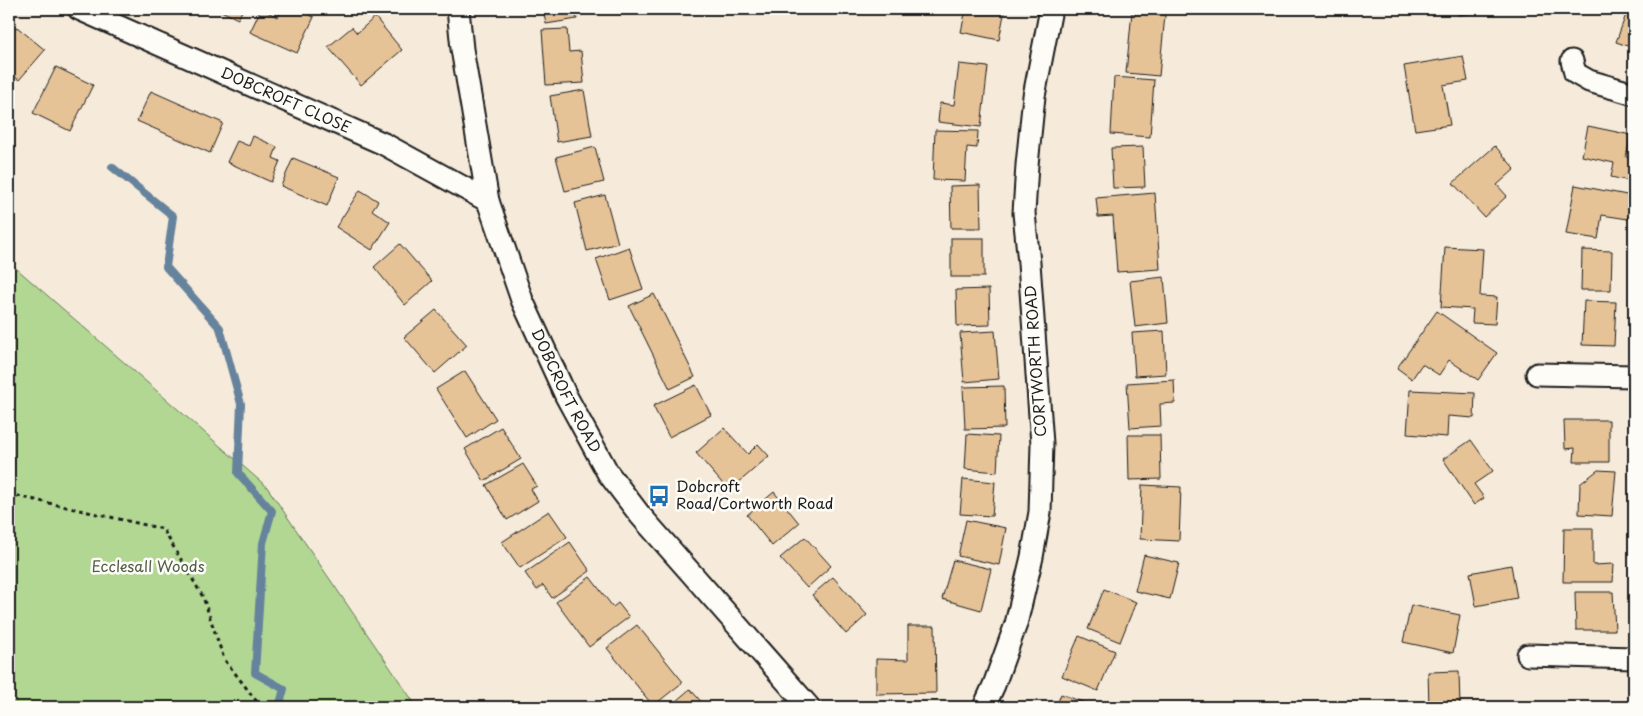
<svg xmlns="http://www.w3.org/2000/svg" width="1643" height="716" font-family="'Playpen Sans',sans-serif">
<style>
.green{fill:#b1d793;stroke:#667a58}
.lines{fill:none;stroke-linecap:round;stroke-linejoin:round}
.stream{stroke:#66839d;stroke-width:8}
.building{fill:#e6c297;stroke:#1c1c1c}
.minor-casing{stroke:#1c1c1c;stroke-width:25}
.path{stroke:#1c1c1c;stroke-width:3;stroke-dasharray:4 4;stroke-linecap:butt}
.minor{stroke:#fdfcf7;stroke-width:21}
.labels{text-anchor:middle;stroke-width:5;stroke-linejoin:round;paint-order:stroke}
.street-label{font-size:15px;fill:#1c1c1c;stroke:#fdfcf7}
.poi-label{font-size:15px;fill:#1c1c1c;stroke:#fdfcf7;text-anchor:start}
.park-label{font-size:15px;fill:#505d46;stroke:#fdfcf7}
</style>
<rect width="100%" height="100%" fill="#f6ebda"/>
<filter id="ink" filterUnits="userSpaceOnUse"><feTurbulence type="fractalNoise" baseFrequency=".02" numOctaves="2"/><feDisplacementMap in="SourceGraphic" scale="10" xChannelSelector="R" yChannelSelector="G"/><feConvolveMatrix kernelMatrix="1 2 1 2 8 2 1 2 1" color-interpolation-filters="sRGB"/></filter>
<g filter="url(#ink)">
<polygon class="green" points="9,262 267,487 417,707 9,707"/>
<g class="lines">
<polyline class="stream" points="112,167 173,216 166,267 220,328 241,404 238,473 272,511 263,543 255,673 284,689 279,707"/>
</g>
<g class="building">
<polygon points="217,9 243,9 238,19"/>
<polygon points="261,9 278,17 282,9 296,9 314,17 297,53 250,32"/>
<polygon points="543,9 575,9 577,19 546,24"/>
<polygon points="966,9 1005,9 999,40 961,32"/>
<polygon points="1457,9 1498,9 1498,11 1458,15"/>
<polygon points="1628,9 1634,9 1634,48 1616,42"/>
<polygon points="1132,12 1165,15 1159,76 1126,73"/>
<polygon points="375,17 402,50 361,85 328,47 352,27 357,33"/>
<polygon points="17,27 45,50 19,80 9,72 9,36"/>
<polygon points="567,29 569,52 581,51 584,83 546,85 542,30"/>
<polygon points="1463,56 1468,81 1443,85 1450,125 1415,130 1404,66"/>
<polygon points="959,64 988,67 981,127 938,122 940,103 954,105"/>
<polygon points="56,67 93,85 70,131 33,113"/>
<polygon points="1114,77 1154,80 1150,137 1111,134"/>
<polygon points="584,90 592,136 557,142 550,96"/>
<polygon points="151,91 223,123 210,153 137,121"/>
<polygon points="1588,126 1631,135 1626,157 1634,159 1634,182 1611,177 1614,163 1582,156"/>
<polygon points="935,130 978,131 977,148 967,147 965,181 933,180"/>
<polygon points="253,136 277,147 273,158 280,161 271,182 227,162 237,141 249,146"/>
<polygon points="1495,146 1515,169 1497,185 1507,196 1484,217 1453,183"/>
<polygon points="595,147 604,182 565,191 556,157"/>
<polygon points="1143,147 1145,187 1113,188 1111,148"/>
<polygon points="293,158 339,177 327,206 281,186"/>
<polygon points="980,185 981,228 951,228 950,186"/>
<polygon points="1575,185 1632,196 1628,219 1602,215 1598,239 1566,234"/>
<polygon points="360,190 378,201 372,210 390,222 372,250 336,227"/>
<polygon points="1155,193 1160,269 1117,272 1113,216 1098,217 1096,198"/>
<polygon points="605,195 618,243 587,251 575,203"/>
<rect x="951" y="238" width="33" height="39"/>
<polygon points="400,244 432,281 405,305 374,267"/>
<polygon points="629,247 643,289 610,300 596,259"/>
<polygon points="1445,247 1483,249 1480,296 1497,297 1495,324 1472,323 1473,309 1441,307"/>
<polygon points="1582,250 1612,251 1611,290 1581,290"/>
<polygon points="1164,277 1168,323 1135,327 1130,281"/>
<polygon points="989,289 990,325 957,326 956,290"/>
<polygon points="654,294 695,377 670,389 629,306"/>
<polygon points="1584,301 1616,302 1614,346 1582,345"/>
<polygon points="436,310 467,345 435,373 404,337"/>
<polygon points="1437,311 1497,353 1478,380 1449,360 1439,375 1422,364 1412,379 1397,368"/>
<polygon points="995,331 999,379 964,382 960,333"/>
<polygon points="1164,331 1166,374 1135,376 1132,333"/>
<polygon points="465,371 496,419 467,438 436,389"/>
<polygon points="1174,380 1175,403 1160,404 1161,426 1130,428 1127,383"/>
<polygon points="696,385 711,415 669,437 653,406"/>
<polygon points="1004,386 1005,428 965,429 963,387"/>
<polygon points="1410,390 1475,393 1474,418 1448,416 1447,437 1407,434"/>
<polygon points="1564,420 1609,420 1609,462 1574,462 1575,448 1565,449"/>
<polygon points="501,427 521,459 484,481 465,449"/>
<polygon points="724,428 748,454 758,444 769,456 729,491 696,453"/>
<polygon points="967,434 999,436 997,472 965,469"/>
<polygon points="1128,435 1160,435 1161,479 1129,480"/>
<polygon points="1471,440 1493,471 1474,484 1484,498 1474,505 1443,459"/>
<polygon points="523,464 537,486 531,489 538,501 507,520 486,485"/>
<polygon points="1598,470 1616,471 1612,516 1579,514 1580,484"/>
<polygon points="963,479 995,482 992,516 960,514"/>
<polygon points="1142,485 1181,487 1179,541 1140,539"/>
<polygon points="774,492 799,523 772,546 747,515"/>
<polygon points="549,511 567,537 520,568 502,542"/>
<polygon points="966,520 1006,528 999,565 958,556"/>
<polygon points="1564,528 1593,528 1593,565 1614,564 1613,582 1563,582"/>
<polygon points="805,537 831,566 807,588 780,558"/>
<polygon points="570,542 590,571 552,598 543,585 537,590 525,573"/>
<polygon points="1144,555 1179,563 1170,599 1135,591"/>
<polygon points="953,560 991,569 981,610 942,599"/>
<polygon points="1511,565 1517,598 1476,606 1470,573"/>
<polygon points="590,577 613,607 618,603 629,617 589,647 556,602"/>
<polygon points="833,577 867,615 846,634 812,595"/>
<polygon points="1104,589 1136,602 1120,642 1088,629"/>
<polygon points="1575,592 1613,592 1615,630 1576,630"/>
<polygon points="1411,605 1460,615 1453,653 1403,642"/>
<polygon points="637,625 683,682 653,706 607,648"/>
<polygon points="908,626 935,626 936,693 876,694 876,659 908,660"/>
<polygon points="1079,636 1115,651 1098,691 1062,676"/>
<polygon points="1459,671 1460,707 1429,707 1428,672"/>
<polygon points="690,689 706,707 669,707"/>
<polygon points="1061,694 1093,706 1092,707 1056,707"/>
<rect x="1555" y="705" width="44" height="2"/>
</g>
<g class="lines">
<g class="minor-casing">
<g id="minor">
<path id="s1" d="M79,9L384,144L488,201"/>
<path id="s2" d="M458,9L462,49L488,201L522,300L566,396L608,473L640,515L809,707"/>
<polyline points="1572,61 1575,73 1589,81 1634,94"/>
<polyline points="1537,374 1634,376"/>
<polyline points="1528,655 1634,658"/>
<polyline points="984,707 994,685 1016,624 1032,557 1040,512 1042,444 1029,263 1024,213 1027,165 1034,96 1051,9"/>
</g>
</g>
<polyline class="path" points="9,494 163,529 203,597 224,659 261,707"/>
<use href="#minor" class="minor"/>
</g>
</g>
<defs>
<g id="bus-bare" transform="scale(1.725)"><path d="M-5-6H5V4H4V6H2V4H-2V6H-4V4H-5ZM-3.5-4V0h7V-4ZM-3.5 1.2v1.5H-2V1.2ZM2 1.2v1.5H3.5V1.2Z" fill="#1f6fb2" stroke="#fdfcf7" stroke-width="2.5" paint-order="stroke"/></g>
</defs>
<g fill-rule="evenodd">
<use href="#bus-bare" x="659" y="496"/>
</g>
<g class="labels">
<g class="street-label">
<text dy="5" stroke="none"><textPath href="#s1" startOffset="226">DOBCROFT CLOSE</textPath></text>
<text transform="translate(1036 361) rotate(-94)" y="5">CORTWORTH ROAD</text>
<text dy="5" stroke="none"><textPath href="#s2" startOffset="400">DOBCROFT ROAD</textPath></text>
</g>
<g class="poi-label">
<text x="676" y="492">Dobcroft<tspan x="676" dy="17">Road/Cortworth Road</tspan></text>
</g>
<g class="park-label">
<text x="148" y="572">Ecclesall Woods</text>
</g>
</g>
<rect width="1643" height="716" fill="none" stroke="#fdfcf7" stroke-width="30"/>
<rect x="15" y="15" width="1613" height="686" fill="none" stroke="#1c1c1c" stroke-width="2" filter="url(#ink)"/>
</svg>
